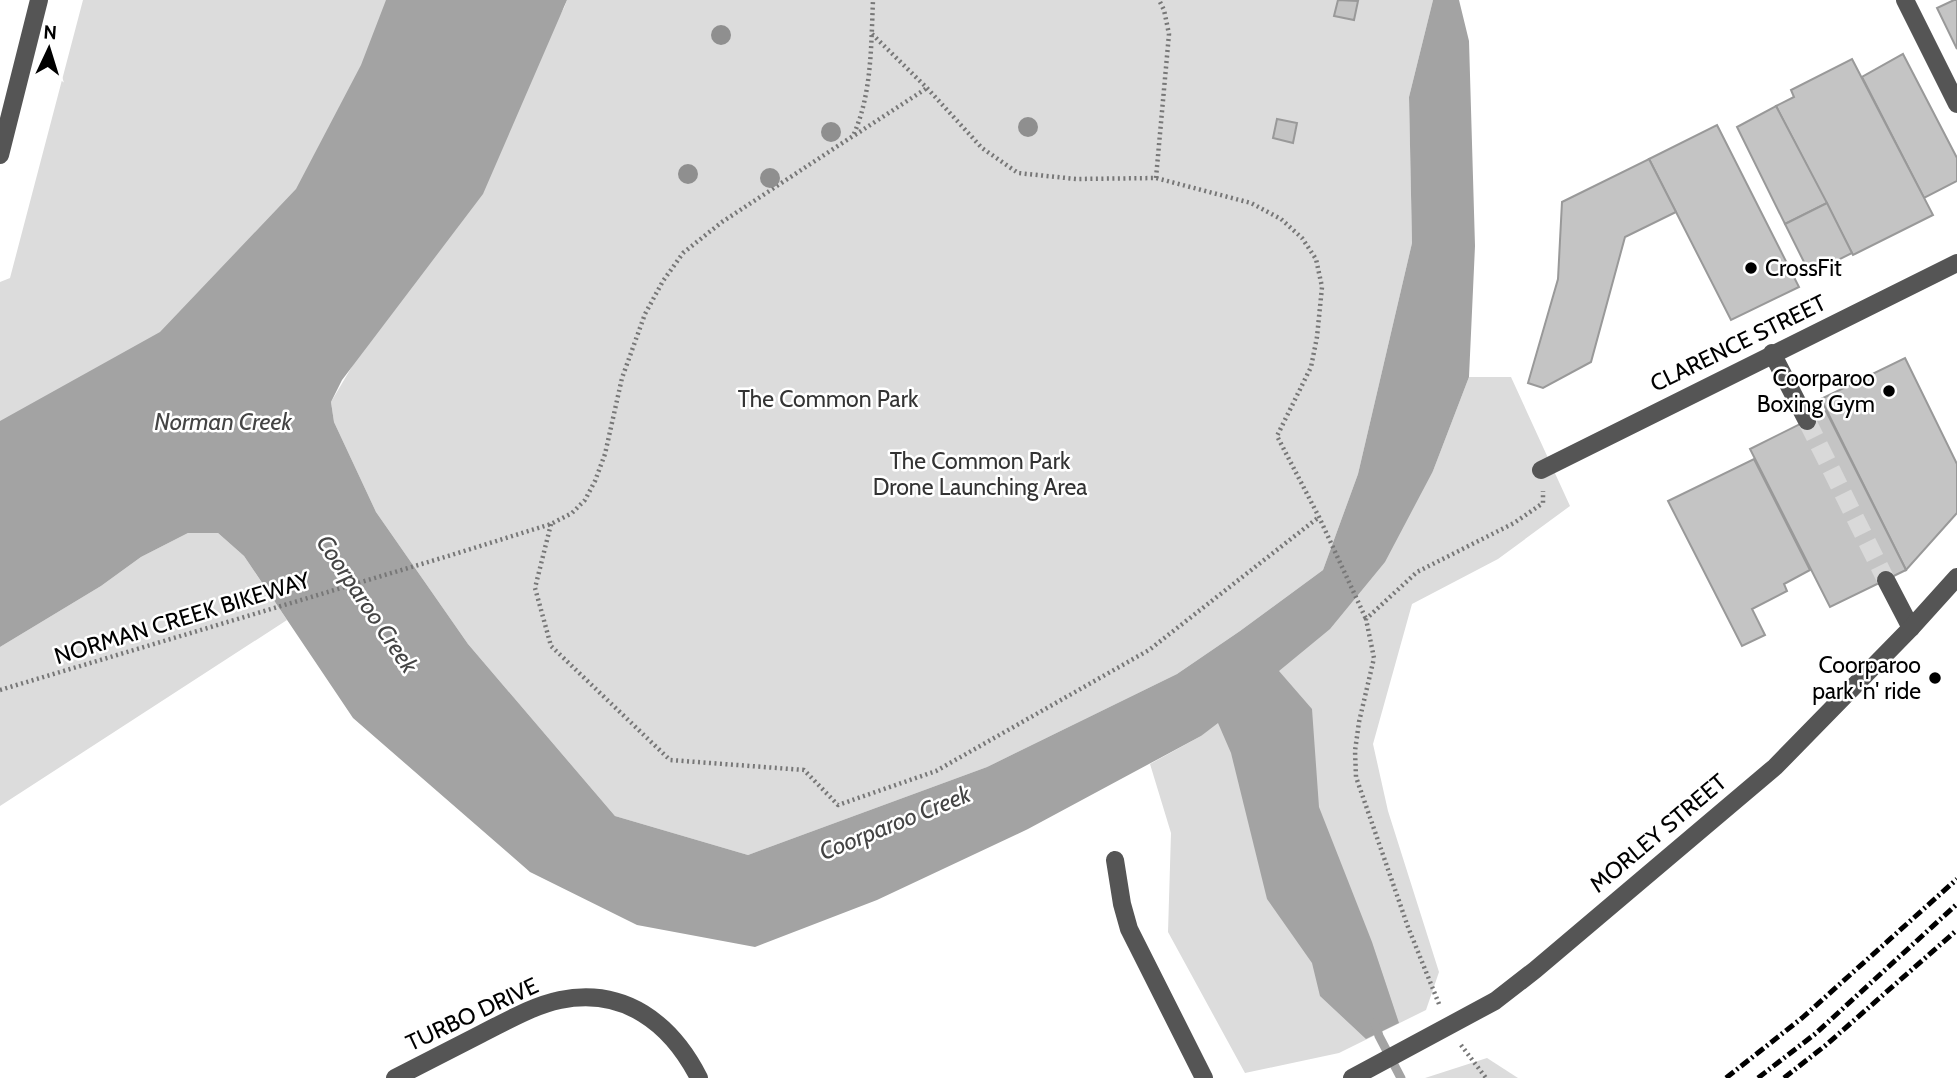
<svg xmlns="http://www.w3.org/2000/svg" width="1957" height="1078" font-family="Cabin,sans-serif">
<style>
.green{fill:#dcdcdc}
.water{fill:#a3a3a3}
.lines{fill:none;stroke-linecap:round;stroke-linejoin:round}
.stream{stroke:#a3a3a3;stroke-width:9}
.building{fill:#c4c4c4;stroke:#999;stroke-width:2}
.minor-tunnel{stroke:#d9d9d9;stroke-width:18;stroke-dasharray:18 9;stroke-linecap:butt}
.path{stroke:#777;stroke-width:4.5;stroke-dasharray:2 3.5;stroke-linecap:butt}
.minor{stroke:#555;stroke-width:18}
.rail{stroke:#000;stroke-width:5;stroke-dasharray:10 3.5 2 3.5;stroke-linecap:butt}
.tree{fill:#8f8f8f}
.poi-dot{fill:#000;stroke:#fff;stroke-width:2.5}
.labels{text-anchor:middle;stroke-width:5;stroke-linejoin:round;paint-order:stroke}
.poi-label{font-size:23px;fill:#000;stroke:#fff;text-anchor:end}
.street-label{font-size:23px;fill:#000;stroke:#fff}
.park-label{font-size:23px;fill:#333;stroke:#fff}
.water-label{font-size:24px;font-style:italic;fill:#444;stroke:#fff}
</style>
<rect width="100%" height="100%" fill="#fff"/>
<g class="green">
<polygon points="83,0 449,0 371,161 0,481 0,282 10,278"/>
<polygon points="567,0 1433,0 1409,97 1412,243 1358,474 1323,570 1240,631 1177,674 987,767 748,855 615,816 468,644 376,512 334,422 331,402 564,8"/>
<polygon points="1469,377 1511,377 1570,506 1498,559 1412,604 1373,744 1388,811 1439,972 1426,1010 1339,1053 1245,1073 1168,932 1171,833 1150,764 1201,736 1433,471"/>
<polygon points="188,533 218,533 244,556 287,620 0,806 0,647 101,586 141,557"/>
<polygon points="1487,1058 1518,1078 1425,1078"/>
</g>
<polygon class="water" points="386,0 567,0 483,194 342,380 331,402 334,422 376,512 468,644 615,816 748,855 987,767 1177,674 1240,631 1323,570 1358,474 1412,243 1409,97 1433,0 1459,0 1469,41 1475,246 1469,377 1433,471 1385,562 1330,629 1279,671 1312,709 1319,807 1372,942 1399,1023 1366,1039 1320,996 1312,963 1267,899 1231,753 1218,723 1201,736 1028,829 877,900 755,947 637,925 530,872 353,718 244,556 218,533 188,533 141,557 101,586 0,647 0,421 160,332 296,189 361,65"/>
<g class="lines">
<polyline class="stream" points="1375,1023 1379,1036 1401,1078"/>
</g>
<g class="building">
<polygon points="1338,0 1358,1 1354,20 1334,16"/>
<polygon points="1954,0 1957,0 1957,49 1937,8"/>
<polygon points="1903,54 1957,158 1957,181 1924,198 1862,77"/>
<polygon points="1852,59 1933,215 1853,255 1776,106 1794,97 1791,90"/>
<polygon points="1776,106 1827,203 1785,224 1737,127"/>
<polygon points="1277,119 1297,123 1293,143 1273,138"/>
<polygon points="1717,125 1799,287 1731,320 1649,159"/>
<polygon points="1649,159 1676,212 1625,237 1591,362 1543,388 1528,383 1558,279 1562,202"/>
<polygon points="1827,203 1852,253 1810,274 1785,224"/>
<polygon points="1905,358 1957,464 1957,513 1906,570 1821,399"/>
<polygon points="1826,411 1906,570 1830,607 1750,449"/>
<polygon points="1754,459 1810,570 1784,584 1787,591 1752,609 1765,635 1742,646 1668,501"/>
</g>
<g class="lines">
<polyline class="minor-tunnel" points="1807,421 1886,580"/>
<g class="path">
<polyline points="872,34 927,88 982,148 1018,173 1076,179 1156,178 1251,203 1281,219 1302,238 1316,259 1322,287 1317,337 1311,367 1277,436 1319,517 1366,619"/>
<polyline points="855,135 927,88"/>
<polyline points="1156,178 1169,34 1164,10 1159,0"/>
<polyline points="551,524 535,588 551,646 670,760 804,770 838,805 936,771 1149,650 1319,517"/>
<path d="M0,690L445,557L551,524L572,513L585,500L595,481L605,454L622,378L645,314L663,281L683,253L722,222L853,136C872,94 871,46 873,0"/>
<polyline points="1439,1004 1408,927 1356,777 1355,751 1359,722 1374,658 1366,619 1417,572 1514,523 1543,503 1543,491"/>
<polyline points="1461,1045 1486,1078"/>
</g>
<g class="minor">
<polyline points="1905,0 1957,104"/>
<polyline points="0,155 39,0"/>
<polyline points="1772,353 1807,421"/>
<polyline points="1541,470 1957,263"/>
<polyline points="1886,580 1911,628"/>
<polyline points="1115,860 1122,904 1129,929 1204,1078"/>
<path d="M395,1078C424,1063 452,1049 481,1034C507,1021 532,1006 560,1000C624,987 671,1023 699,1078"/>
<polyline points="1352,1078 1495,1001 1535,970 1775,767 1911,628 1957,577"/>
</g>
<g class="rail">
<polyline points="1726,1078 1802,1018 1957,879"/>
<polyline points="1758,1078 1815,1034 1957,904"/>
<polyline points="1784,1078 1826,1045 1957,930"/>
</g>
</g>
<g class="tree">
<circle cx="721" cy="35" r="10"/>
<circle cx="1028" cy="127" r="10"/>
<circle cx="831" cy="132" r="10"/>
<circle cx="688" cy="174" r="10"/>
<circle cx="770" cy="178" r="10"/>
</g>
<g class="poi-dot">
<circle cx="1751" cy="268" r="7"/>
<circle cx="1889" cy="391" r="7"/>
<circle cx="1935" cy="678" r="7"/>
</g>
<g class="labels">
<g class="poi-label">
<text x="1765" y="276" text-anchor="start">CrossFit</text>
<text x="1875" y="386">Coorparoo<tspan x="1875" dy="26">Boxing Gym</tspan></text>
<text x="1921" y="673">Coorparoo<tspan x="1921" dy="26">park 'n' ride</tspan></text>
</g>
<g class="street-label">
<text transform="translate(1738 343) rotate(-26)" y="8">CLARENCE STREET</text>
<text transform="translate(182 618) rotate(-17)" y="8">NORMAN CREEK BIKEWAY</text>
<text transform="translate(1658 833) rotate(-40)" y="8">MORLEY STREET</text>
<text transform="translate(472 1014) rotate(-25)" y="8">TURBO DRIVE</text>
</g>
<g class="park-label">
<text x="828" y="407">The Common Park</text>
<text x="980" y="469">The Common Park<tspan x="980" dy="26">Drone Launching Area</tspan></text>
</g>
<g class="water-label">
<text x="223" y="430">Norman Creek</text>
<text transform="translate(367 604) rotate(56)" y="8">Coorparoo Creek</text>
<text transform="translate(895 823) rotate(-22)" y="8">Coorparoo Creek</text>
</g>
</g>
<g transform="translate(49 49) rotate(4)" stroke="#ffffff" stroke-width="5" paint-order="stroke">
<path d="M0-5L12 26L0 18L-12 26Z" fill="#000000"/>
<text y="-10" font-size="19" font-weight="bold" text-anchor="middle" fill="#000000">N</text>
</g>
</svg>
